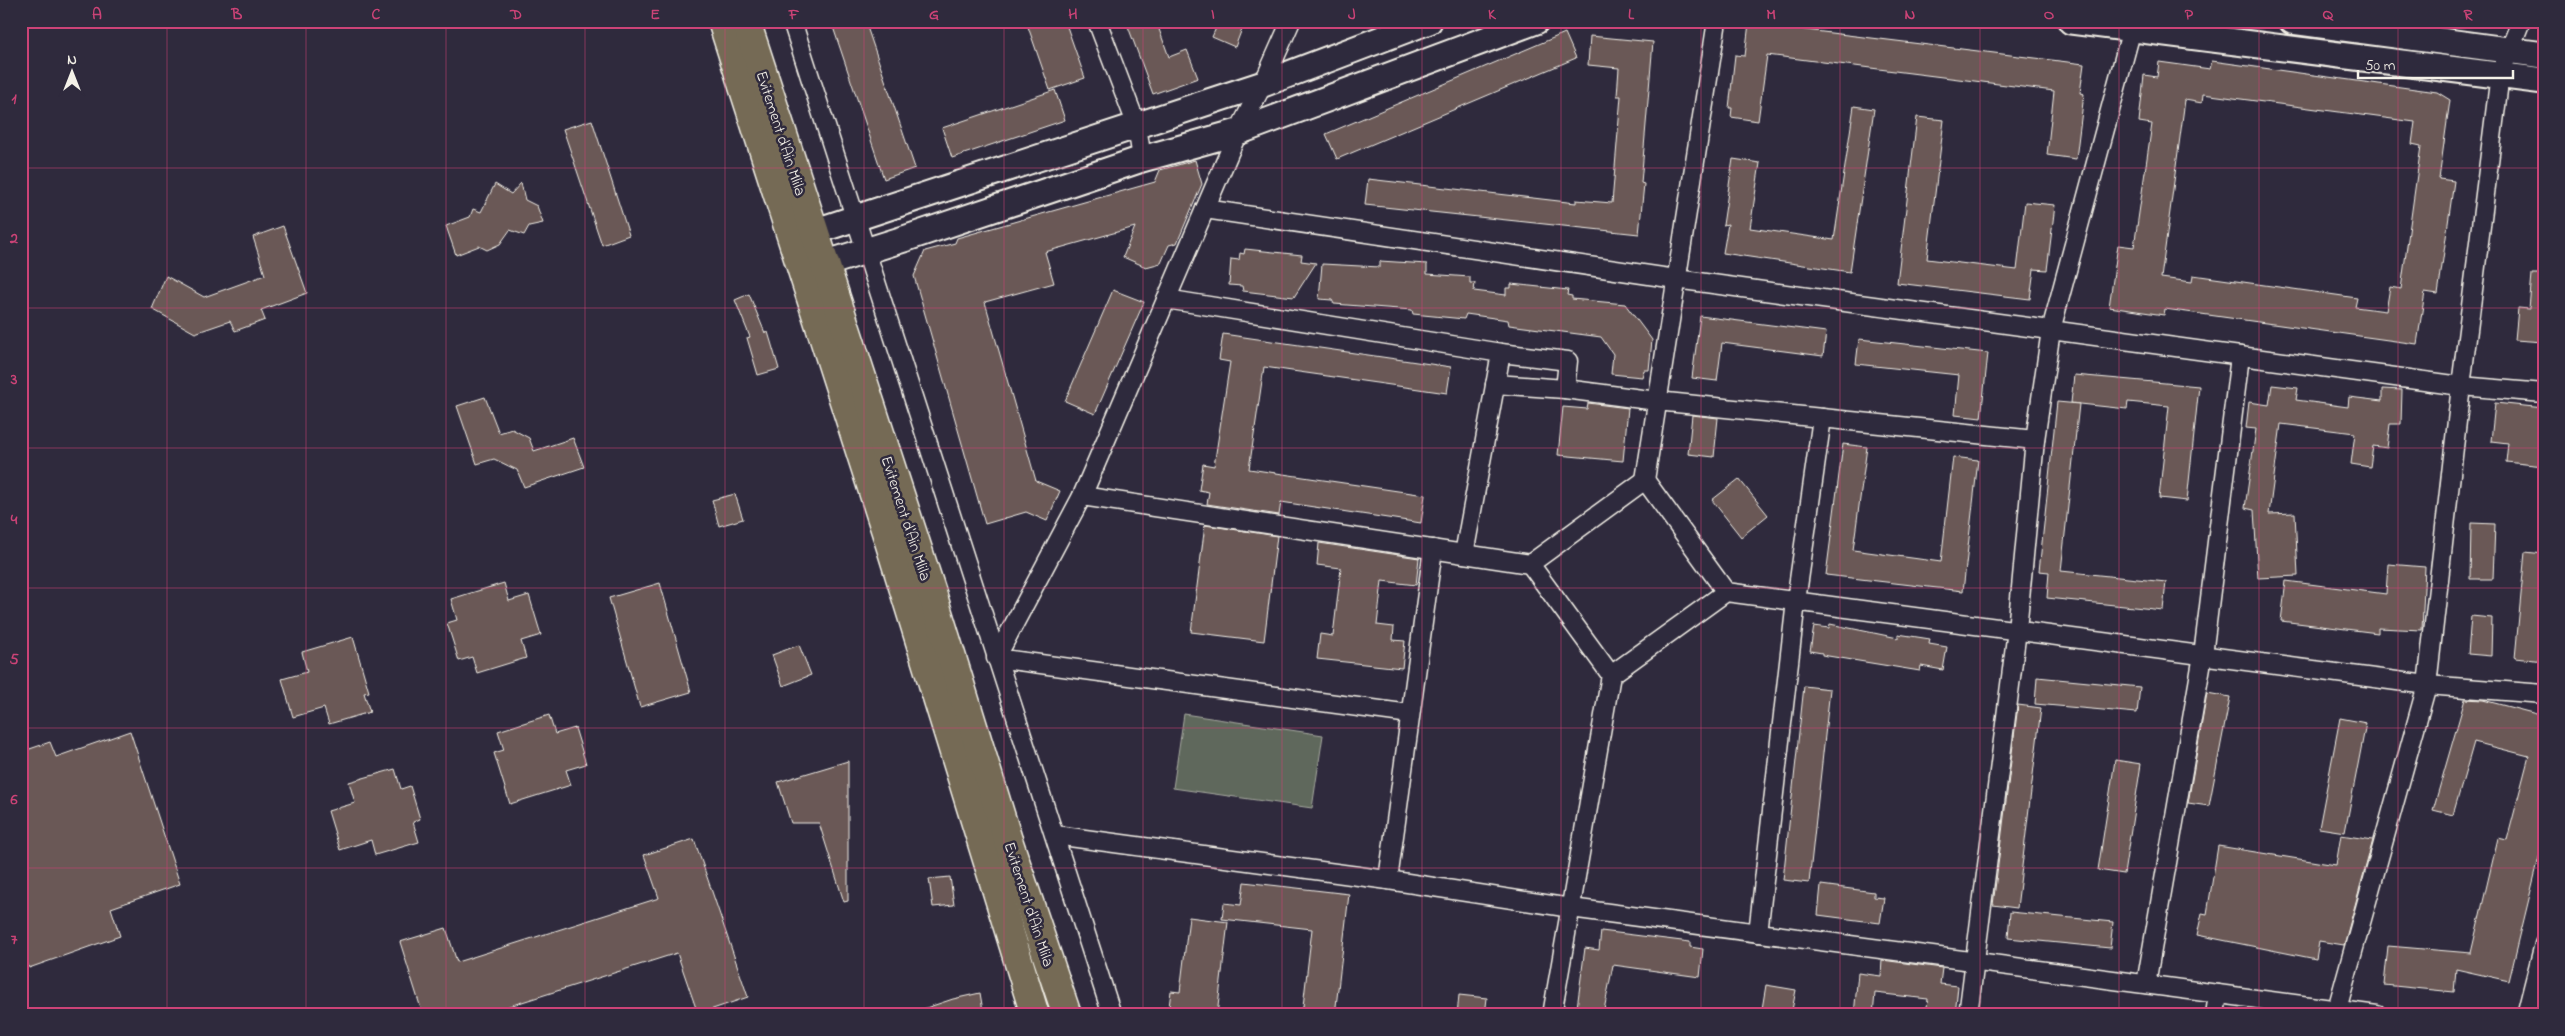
<svg xmlns="http://www.w3.org/2000/svg" width="2565" height="1036" font-family="'Indie Flower',sans-serif">
<style>
.green{fill:#5e675b;stroke:#a9aca2}
.building{fill:#6a5857;stroke:#f4f1e8;fill-rule:evenodd}
.lines{fill:none;stroke-linecap:round;stroke-linejoin:round}
.street-casing{stroke:#f4f1e8;stroke-width:21}
.secondary-casing{stroke:#f4f1e8;stroke-width:29}
.highway-casing{stroke:#f4f1e8;stroke-width:31}
.street{stroke:#2f2a3d;stroke-width:18}
.secondary{stroke:#2f2a3d;stroke-width:25}
.highway{stroke:#746b55;stroke-width:28}
.grid{fill:none;stroke:#cc4377;stroke-width:1;stroke-opacity:0.55}
.labels{text-anchor:middle;stroke-width:5;stroke-linejoin:round;paint-order:stroke}
.street-label{font-size:16px;fill:#f4f1e8;stroke:#2f2a3d}
.neatline{fill:none;stroke:#cc4377;stroke-width:2}
.grid-label{font-size:16px;text-anchor:middle;font-weight:bold;fill:#cc4377}
</style>
<rect width="100%" height="100%" fill="#2f2a3d"/>
<filter id="ink" filterUnits="userSpaceOnUse"><feTurbulence type="fractalNoise" baseFrequency=".02" numOctaves="2"/><feDisplacementMap in="SourceGraphic" scale="10" xChannelSelector="R" yChannelSelector="G"/><feConvolveMatrix kernelMatrix="1 2 1 2 8 2 1 2 1" color-interpolation-filters="sRGB"/></filter>
<g filter="url(#ink)">
<polygon class="green" points="1184,714 1323,735 1312,808 1173,788"/>
<g class="building">
<polygon points="831,21 865,21 915,168 884,179"/>
<polygon points="1026,21 1065,21 1085,78 1050,90"/>
<polygon points="1126,21 1156,21 1169,57 1187,50 1198,78 1153,94"/>
<polygon points="1219,21 1245,21 1235,47 1212,37"/>
<polygon points="1749,23 2084,64 2080,93 2084,94 2076,159 2047,155 2054,91 1767,55 1758,121 1731,117 1732,108 1729,108 1735,55 1745,56"/>
<polygon points="1565,33 1576,58 1337,159 1326,134"/>
<polygon points="1590,36 1653,42 1641,183 1644,184 1639,234 1365,205 1368,179 1576,203 1576,200 1612,203 1621,96 1617,96 1619,68 1588,65"/>
<path d="M2212,61L2437,92L2450,100L2439,179L2454,181L2438,294L2425,292L2417,344L2165,309L2164,315L2109,307L2118,245L2134,247L2152,124L2139,122L2144,75L2157,77L2159,62L2210,69ZM2203,94L2415,122L2412,144L2421,146L2401,289L2390,287L2386,311L2355,307L2357,298L2193,275L2192,282L2161,278L2185,100L2202,103Z"/>
<polygon points="1055,90 1065,120 952,158 942,128"/>
<polygon points="1854,106 1874,109 1850,272 1723,253 1728,224 1723,225 1733,159 1760,163 1750,228 1834,240"/>
<polygon points="1917,117 1944,120 1927,259 2017,270 2025,202 2055,205 2047,270 2034,269 2030,299 1897,283"/>
<polygon points="592,120 629,235 602,245 563,129"/>
<polygon points="1195,160 1202,184 1177,243 1169,245 1161,263 1146,267 1123,257 1135,227 1045,252 1054,283 985,302 1036,481 1060,491 1047,521 1026,512 985,524 914,276 925,251 955,243 957,238 1155,182 1160,170"/>
<polygon points="521,183 525,200 537,206 543,223 529,226 524,235 510,230 500,244 487,250 479,246 456,255 446,226 470,217 473,209 481,212 495,184 511,194"/>
<polygon points="283,226 307,293 261,310 265,320 235,331 230,321 195,333 152,309 166,276 204,297 265,275 253,237"/>
<polygon points="1245,249 1302,255 1301,261 1316,263 1294,297 1243,291 1242,286 1229,285 1231,259 1239,260 1240,253 1244,254"/>
<polygon points="1380,261 1427,264 1427,274 1470,277 1470,283 1475,283 1474,291 1506,295 1506,288 1511,288 1511,284 1568,290 1567,295 1572,296 1572,299 1625,304 1652,340 1649,370 1644,370 1642,377 1611,374 1613,354 1601,337 1509,325 1508,320 1466,314 1464,319 1413,314 1412,310 1334,304 1332,300 1319,299 1322,264 1380,267"/>
<polygon points="2532,274 2544,274 2544,342 2515,340 2518,308 2529,309"/>
<polygon points="1113,290 1144,302 1095,414 1065,401"/>
<polygon points="749,294 765,333 768,332 779,369 758,375 747,338 750,337 735,300"/>
<polygon points="1700,316 1826,332 1823,356 1722,343 1717,381 1692,378"/>
<polygon points="1223,334 1451,367 1447,393 1264,367 1249,469 1425,495 1421,523 1281,502 1279,515 1207,504 1209,492 1199,490 1203,464 1214,466 1230,362 1219,360"/>
<polygon points="1859,339 1988,353 1981,418 1955,415 1959,375 1856,364"/>
<polygon points="2074,375 2199,386 2187,501 2159,498 2169,406 2128,402 2127,409 2071,403"/>
<polygon points="2272,385 2298,388 2296,400 2348,407 2349,397 2382,401 2382,389 2402,390 2401,424 2390,424 2387,448 2373,446 2370,467 2351,464 2355,433 2281,424 2269,514 2295,513 2298,576 2258,578 2254,510 2245,508 2256,429 2246,428 2249,402 2269,405"/>
<polygon points="485,397 499,433 512,429 529,438 534,451 573,438 584,467 524,487 517,470 494,459 477,464 457,406"/>
<polygon points="2057,402 2079,404 2061,571 2166,582 2163,610 2047,598 2049,572 2039,571"/>
<polygon points="1588,403 1628,408 1623,461 1558,455 1563,407 1587,409"/>
<polygon points="2495,403 2544,408 2544,466 2506,462 2508,443 2491,441"/>
<polygon points="1692,415 1718,418 1714,457 1688,454"/>
<polygon points="1843,444 1867,447 1853,550 1941,562 1953,457 1978,460 1963,591 1826,575"/>
<polygon points="1739,479 1768,515 1741,537 1712,500"/>
<polygon points="735,494 743,519 719,526 712,500"/>
<polygon points="2471,523 2495,524 2493,579 2470,579"/>
<polygon points="1205,525 1277,536 1264,641 1191,632"/>
<polygon points="1319,543 1419,558 1416,585 1382,581 1377,625 1394,627 1393,640 1405,641 1402,668 1317,659 1320,634 1333,636 1341,568 1317,565"/>
<polygon points="2525,552 2544,554 2544,661 2515,658"/>
<polygon points="2388,564 2425,567 2422,630 2378,628 2378,633 2281,621 2286,581 2386,594"/>
<polygon points="504,583 509,601 529,595 541,635 521,641 526,658 477,673 472,657 459,661 447,623 457,620 451,599"/>
<polygon points="660,583 691,692 640,707 609,598"/>
<polygon points="2471,616 2492,618 2491,656 2468,654"/>
<polygon points="1830,624 1898,638 1898,634 1930,639 1929,644 1947,647 1943,670 1921,666 1920,671 1822,655 1822,653 1810,651 1814,626 1829,628"/>
<polygon points="353,637 369,692 364,693 370,712 329,724 324,708 293,717 282,679 307,672 302,652"/>
<polygon points="799,645 811,675 783,686 772,655"/>
<polygon points="2037,677 2140,687 2137,713 2035,704"/>
<polygon points="1804,686 1830,689 1809,883 1783,880"/>
<polygon points="2207,693 2230,697 2209,806 2188,803"/>
<polygon points="2465,699 2483,700 2544,716 2544,837 2509,981 2456,969 2454,992 2384,985 2388,946 2471,953 2498,838 2507,840 2529,756 2474,742 2453,815 2433,810"/>
<polygon points="2018,705 2041,708 2017,908 1993,905"/>
<polygon points="549,715 555,734 575,728 586,764 566,770 571,785 510,804 494,753 504,750 498,731"/>
<polygon points="2340,718 2366,723 2345,832 2319,828"/>
<polygon points="130,731 180,884 111,908 120,936 29,968 21,946 21,752 50,742 56,757"/>
<polygon points="2115,760 2141,764 2124,874 2098,870"/>
<polygon points="848,761 848,901 844,902 819,823 791,823 778,782"/>
<polygon points="395,769 401,789 410,786 420,819 413,822 419,842 375,855 371,840 340,850 328,811 355,803 349,782"/>
<polygon points="2341,835 2373,840 2344,945 2319,941 2316,959 2197,935 2202,913 2207,914 2218,846 2336,865"/>
<polygon points="694,839 748,997 698,1014 677,953 481,1015 423,1015 400,942 446,928 457,962 659,898 644,855"/>
<polygon points="950,877 954,905 933,907 929,879"/>
<polygon points="1244,882 1349,894 1335,1015 1302,1015 1312,929 1222,919 1224,903 1241,905"/>
<polygon points="1821,885 1874,892 1874,897 1884,898 1880,923 1818,915"/>
<polygon points="2010,912 2113,922 2110,948 2008,938"/>
<polygon points="1189,917 1228,922 1217,1015 1168,1015 1171,991 1180,992"/>
<polygon points="1601,931 1690,942 1690,947 1703,949 1700,977 1613,965 1603,1015 1576,1015 1585,948 1599,950"/>
<polygon points="1882,960 1942,968 1940,984 1958,986 1955,1015 1926,1015 1928,999 1875,993 1873,1015 1854,1015 1858,973 1881,976"/>
<polygon points="1766,985 1796,990 1791,1015 1761,1015"/>
<polygon points="980,993 983,1011 961,1015 915,1015 914,1012 953,999"/>
<polygon points="1459,995 1487,998 1485,1015 1457,1015"/>
</g>
<g class="lines">
<g class="street-casing">
<g id="street">
<polyline points="792,21 1112,1015"/>
<polyline points="1097,21 1137,126 1142,159"/>
<polyline points="1291,21 1263,84 1238,132 1082,496 996,658 1410,714"/>
<polyline points="1205,209 1676,279 2461,386 2544,393"/>
<polyline points="1166,299 1501,353 1464,554"/>
<polyline points="1495,384 1565,389 1568,361 1501,353"/>
<polyline points="1565,389 1657,401 2035,440"/>
<polyline points="1645,480 1717,21"/>
<polyline points="1082,496 1530,564"/>
<polyline points="1726,592 1645,480 1530,564 1611,675 1726,592 2427,685 2544,694"/>
<polyline points="1055,835 1388,880 1571,908 2377,1015"/>
<polyline points="1388,880 1433,549"/>
<polyline points="1758,933 1796,601 1822,418"/>
<polyline points="2146,984 2203,655 2240,356"/>
<polyline points="2337,1009 2427,685 2461,386 2500,74 2521,21"/>
<polyline points="1552,1015 1611,675"/>
<polyline points="1968,1015 2017,630 2035,440 2051,330 2134,21"/>
<polyline points="2215,1015 2218,994"/>
<polyline points="2526,1015 2544,944"/>
</g>
</g>
<g class="secondary-casing">
<g id="secondary">
<polyline points="2071,21 2544,81"/>
<polyline points="2292,21 2544,55"/>
<polyline points="795,238 1263,84 1429,21"/>
<polyline points="805,270 907,238 1142,159 1238,132 1536,21"/>
</g>
</g>
<g class="highway-casing">
<g id="highway">
<polyline points="722,21 888,538 1035,1015"/>
<polyline points="746,21 932,593 1008,840 1067,1015"/>
</g>
</g>
<use href="#street" class="street"/>
<use href="#secondary" class="secondary"/>
<use href="#highway" class="highway"/>
</g>
</g>
<path class="grid" d="M167,21V1015M306,21V1015M446,21V1015M585,21V1015M725,21V1015M864,21V1015M1004,21V1015M1143,21V1015M1282,21V1015M1422,21V1015M1561,21V1015M1701,21V1015M1840,21V1015M1980,21V1015M2119,21V1015M2259,21V1015M2398,21V1015M21,168H2544M21,308H2544M21,448H2544M21,588H2544M21,728H2544M21,868H2544"/>
<g class="labels">
<g class="street-label">
<text transform="translate(782 133) rotate(72)" y="6">Evitement d'Ain Mlila</text>
<text transform="translate(907 518) rotate(72)" y="6">Evitement d'Ain Mlila</text>
<text transform="translate(1030 904) rotate(72)" y="6">Evitement d'Ain Mlila</text>
</g>
</g>
<rect width="2565" height="1036" fill="none" stroke="#2f2a3d" stroke-width="55"/>
<g transform="translate(72 72)" stroke="#2f2a3d" stroke-width="4" paint-order="stroke">
<path d="M0-4L9 19L0 12L-9 19Z" fill="#f4f1e8"/>
<text y="-8" font-size="14" font-weight="bold" text-anchor="middle" fill="#f4f1e8">N</text>
</g>
<path d="M2358 70v8h155v-8" fill="none" stroke="#f4f1e8" stroke-width="2.5"/>
<text x="2365" y="70" font-size="15" fill="#f4f1e8" stroke="#2f2a3d" stroke-width="4" paint-order="stroke">50 m</text>
<rect x="28" y="28" width="2510" height="980" class="neatline"/>
<g class="grid-label">
<text x="97" y="19">A</text>
<text x="237" y="19">B</text>
<text x="376" y="19">C</text>
<text x="516" y="19">D</text>
<text x="655" y="19">E</text>
<text x="794" y="19">F</text>
<text x="934" y="19">G</text>
<text x="1073" y="19">H</text>
<text x="1213" y="19">I</text>
<text x="1352" y="19">J</text>
<text x="1492" y="19">K</text>
<text x="1631" y="19">L</text>
<text x="1771" y="19">M</text>
<text x="1910" y="19">N</text>
<text x="2049" y="19">O</text>
<text x="2189" y="19">P</text>
<text x="2328" y="19">Q</text>
<text x="2468" y="19">R</text>
<text x="14" y="103">1</text>
<text x="14" y="243">2</text>
<text x="14" y="384">3</text>
<text x="14" y="524">4</text>
<text x="14" y="664">5</text>
<text x="14" y="804">6</text>
<text x="14" y="944">7</text>
</g>
</svg>
